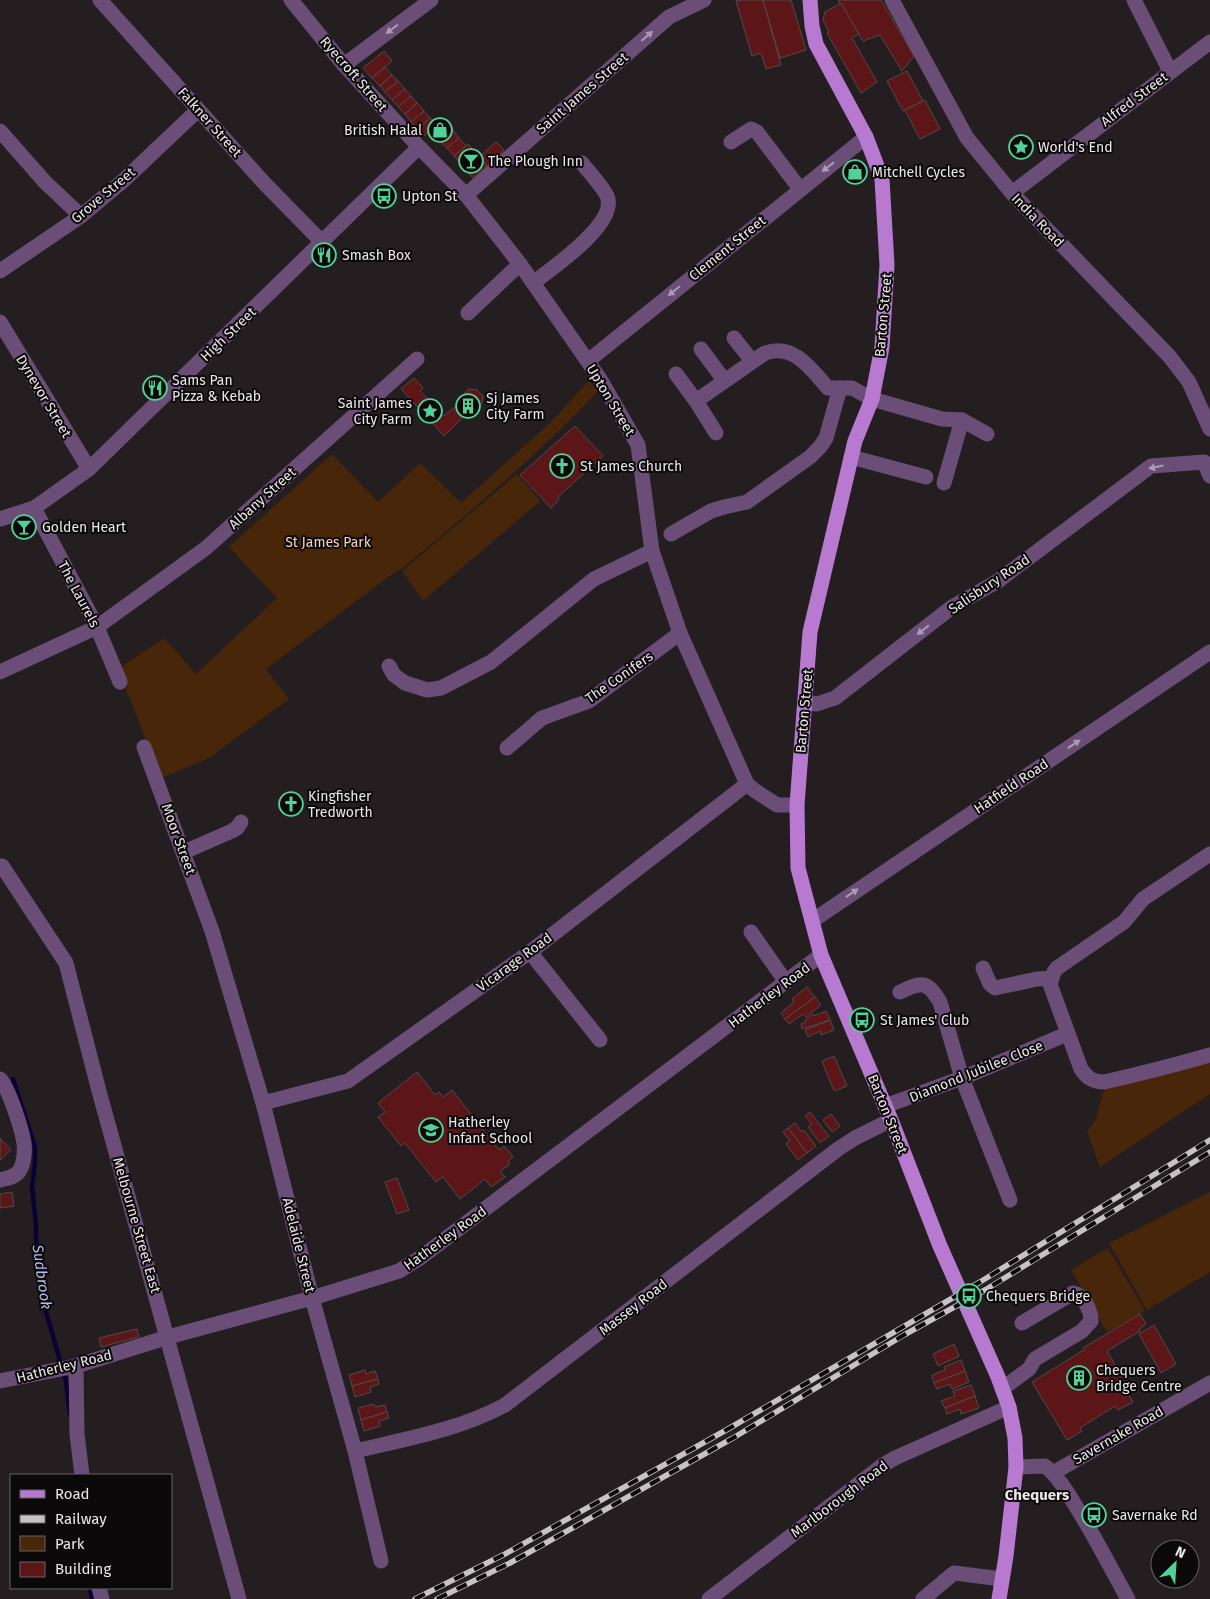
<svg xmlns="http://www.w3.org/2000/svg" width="1210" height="1599" font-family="'Fira Sans',sans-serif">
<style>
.green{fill:#482609}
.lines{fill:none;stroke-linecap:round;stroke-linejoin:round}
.stream{stroke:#0a0034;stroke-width:4.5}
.building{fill:#5d1618;stroke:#524a49}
.minor{stroke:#6b4e78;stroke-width:15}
.major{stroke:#b77ad0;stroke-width:15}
.rail-casing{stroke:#c7c2c5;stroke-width:5.5}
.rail{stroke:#0c090a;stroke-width:4;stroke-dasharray:11;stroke-linecap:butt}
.oneway{fill:#ac9bb1}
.labels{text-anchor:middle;stroke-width:4;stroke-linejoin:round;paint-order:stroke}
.street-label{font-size:14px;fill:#ece8ea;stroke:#0c090a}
.poi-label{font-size:14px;fill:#ece8ea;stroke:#0c090a;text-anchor:start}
.park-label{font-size:14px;fill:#f7d4ba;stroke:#0c090a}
.water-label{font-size:15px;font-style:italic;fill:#b6baf2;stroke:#0c090a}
.neighbourhood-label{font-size:15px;font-weight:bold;fill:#ece8ea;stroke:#0c090a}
</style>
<rect width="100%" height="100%" fill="#251e21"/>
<g class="green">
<path d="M589,381L598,391C537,456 469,513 400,570L399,569L266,669L289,699L209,758L161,778L118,669L164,638L196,674L277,598L229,547L332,454L378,502L420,463L461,503L550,423Z"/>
<polygon points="517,474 540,501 423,601 402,571"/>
<polygon points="1210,1062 1210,1094 1100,1167 1087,1132 1096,1119 1103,1093 1107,1085"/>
<polygon points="1210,1192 1210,1272 1147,1310 1109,1243"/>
<polygon points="1108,1248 1145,1311 1107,1332 1071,1270"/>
</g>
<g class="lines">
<g class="stream">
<polyline points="13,1079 35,1147 35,1163 32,1186 36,1225 36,1237 39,1267 43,1287 42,1298 66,1381 70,1414"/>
<polyline points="90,1588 92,1599"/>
</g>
</g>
<g class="building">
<polygon points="741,0 763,0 781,65 766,69 761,53 752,56 736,1"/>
<polygon points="763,0 791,0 806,50 780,58"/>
<polygon points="838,0 881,0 914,56 902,71 880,35 863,41"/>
<polygon points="841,3 859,34 852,38 877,82 861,93 827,33 829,32 823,20 825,12"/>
<polygon points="384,51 392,61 372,78 363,68"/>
<polygon points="385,67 392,75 380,86 372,78"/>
<polygon points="907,71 923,101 903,111 887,81"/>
<polygon points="392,75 398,81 385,92 380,86"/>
<polygon points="398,81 405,89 392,100 385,92"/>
<polygon points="405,89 411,96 398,107 392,100"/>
<polygon points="411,96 417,103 405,114 398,107"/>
<polygon points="925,100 940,129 920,139 905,110"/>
<polygon points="417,103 424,111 411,122 405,114"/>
<polygon points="424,111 430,118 418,129 411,122"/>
<polygon points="430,118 436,124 424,136 418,129"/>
<polygon points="442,118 452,129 437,142 428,132"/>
<polygon points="452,129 459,138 447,148 439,140"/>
<polygon points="459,138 466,146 454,156 447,148"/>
<polygon points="496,142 504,150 487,166 479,157"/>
<polygon points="468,144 487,166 473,178 454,156"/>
<polygon points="414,378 423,388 420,391 444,416 462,401 464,394 469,389 477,390 483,396 482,403 478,408 471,409 444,436 401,389"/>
<polygon points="575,426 603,456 558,497 559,500 551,508 520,475"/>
<polygon points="807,987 815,997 785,1019 781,1013 794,1002 792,999"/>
<polygon points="815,997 821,1005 806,1017 803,1014 789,1024 785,1019"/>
<polygon points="826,1011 830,1020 802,1029 801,1024 806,1022 805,1020 813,1014 814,1016"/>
<polygon points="830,1020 834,1030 821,1035 820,1031 808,1037 805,1030"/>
<polygon points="834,1056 847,1086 834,1091 822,1061"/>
<polygon points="417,1072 435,1095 439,1092 443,1097 452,1090 499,1150 504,1146 513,1157 508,1161 510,1164 500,1171 505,1177 491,1187 485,1179 460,1199 443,1177 436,1182 405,1143 401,1146 378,1117 385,1112 378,1103"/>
<polygon points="810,1112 829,1136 820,1143 808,1127 812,1124 805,1116"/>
<polygon points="831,1114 840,1126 832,1132 823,1120"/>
<polygon points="795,1123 802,1132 804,1130 816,1146 807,1153 788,1128"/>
<polygon points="788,1128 807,1153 798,1160 786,1144 790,1141 783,1132"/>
<polygon points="0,1138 11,1150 0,1160"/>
<polygon points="397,1178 409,1210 397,1214 385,1182"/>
<polygon points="12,1192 14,1206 0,1208 0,1194"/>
<polygon points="1140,1314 1146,1324 1139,1329 1140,1331 1107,1351 1122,1377 1119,1379 1133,1402 1118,1410 1115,1406 1080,1428 1082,1431 1067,1440 1032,1382 1084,1350 1083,1348"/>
<polygon points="1154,1325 1176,1364 1161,1373 1139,1334"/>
<polygon points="137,1329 139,1337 101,1347 99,1338"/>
<polygon points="954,1344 959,1356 938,1366 933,1354"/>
<polygon points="961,1360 965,1371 934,1383 932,1375 945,1370 944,1367"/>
<polygon points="365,1370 366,1374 375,1371 378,1379 352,1386 349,1375"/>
<polygon points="965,1371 969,1382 952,1389 950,1384 937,1389 934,1383"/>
<polygon points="378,1379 379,1384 370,1387 371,1392 355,1397 352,1386"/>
<polygon points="971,1385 975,1396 945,1408 941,1401 955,1396 953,1391"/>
<polygon points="975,1396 979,1408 961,1414 960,1409 947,1414 945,1408"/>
<polygon points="374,1404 375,1407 385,1405 387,1412 361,1420 358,1408"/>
<polygon points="387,1412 389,1418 379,1421 380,1426 364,1431 361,1420"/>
</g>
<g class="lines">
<g class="minor">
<polyline points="100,0 265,184 322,242"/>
<polyline points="291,0 344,65 419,147 466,195 520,264 600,379 638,445 652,551 680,633 747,784 754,790 777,805 797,805"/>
<polyline points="892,0 967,138 1012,193 1170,357 1189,382 1210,429"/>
<polyline points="1134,0 1170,71"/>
<polyline points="344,65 431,0"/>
<polyline points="0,131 45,182 81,216"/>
<polyline points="731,142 751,129 757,132 800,189"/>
<polyline points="1012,193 1210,42"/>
<polyline points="466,195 669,17 704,0"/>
<polyline points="0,271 81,216 124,180 198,110"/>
<path d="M533,283C551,269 619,223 607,196C603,187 588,171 582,163"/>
<polyline points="468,313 520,264"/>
<polyline points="0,322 89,469"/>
<polyline points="734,338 752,361"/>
<polyline points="701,349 724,380"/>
<polyline points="588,361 866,137"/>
<polyline points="676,374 696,401 716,433"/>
<path d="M696,401L765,353C794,343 811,369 828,388H852L872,399L942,419L962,420L987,434"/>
<polyline points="851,457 926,477"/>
<polyline points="944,483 962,420"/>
<polyline points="34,508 97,627 120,682"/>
<polyline points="0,519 34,508 89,469 419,147"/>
<polyline points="671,534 711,511 724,507 747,502 810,457 820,447 826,438 840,388"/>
<polyline points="389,666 394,675 405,683 427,690 441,688 491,662 594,579 652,551"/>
<polyline points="0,672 97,627 206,548 417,359"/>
<polyline points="805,702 817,704 835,698 952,607 998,581 1151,466 1204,462 1210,476"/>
<polyline points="144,747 212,931 263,1103 312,1298 355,1451 381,1561"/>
<polyline points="507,748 542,718 589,701 680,633"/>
<polyline points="184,852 232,831 237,828 241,822"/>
<path d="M1210,854L1143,899L1124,922L1057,968L1054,972L1050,984L1081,1069C1087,1078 1093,1082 1104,1082C1140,1074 1175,1065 1210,1055"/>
<polyline points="2,866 66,963 99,1091 239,1599"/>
<polyline points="812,921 1210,652"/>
<polyline points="751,932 786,982"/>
<polyline points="530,952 600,1040"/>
<polyline points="983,968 990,984 995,988 1037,979 1052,978"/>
<path d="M900,992C921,982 927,980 940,1002L962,1078L1010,1200"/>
<path d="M0,1079C9,1088 22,1130 24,1143C25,1151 24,1163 20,1170C16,1177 8,1178 0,1180"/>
<polyline points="263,1103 348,1081 530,952 747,784"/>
<polyline points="885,1106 962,1078 1067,1034"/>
<polyline points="76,1366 77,1434 82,1475"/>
<polyline points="0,1381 76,1366 168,1337 312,1298 399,1271 420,1258 821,955"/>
<path d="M1002,1389L1029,1369L1035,1359L1082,1331L1091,1321C1091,1311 1084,1295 1073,1293L1022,1323"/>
<path d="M355,1451C405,1439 459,1430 505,1405L838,1149L855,1138L891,1120"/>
<path d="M1016,1467L1045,1466C1060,1478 1070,1497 1080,1513C1097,1541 1112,1570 1128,1599"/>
<polyline points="1053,1473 1210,1383"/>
<polyline points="99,1588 102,1599"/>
<polyline points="709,1599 883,1465 895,1458 1009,1407"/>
<polyline points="923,1599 954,1573 1002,1579"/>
</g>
<polyline class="major" points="810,0 812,26 816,44 866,137 882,179 887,265 882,347 872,399 855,441 810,632 797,805 798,868 821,955 891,1120 940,1246 998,1377 1009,1407 1015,1438 1016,1467 1006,1556 999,1599"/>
<g class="rail-casing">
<g id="rail">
<polyline points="415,1599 505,1554 728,1429 980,1282 1210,1140"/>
<polyline points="437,1599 510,1563 733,1438 904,1335 985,1290 1210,1152"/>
</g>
</g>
<use href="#rail" class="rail"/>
</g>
<defs><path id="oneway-solid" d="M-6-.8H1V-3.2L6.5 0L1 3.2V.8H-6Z" transform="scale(1.25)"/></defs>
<g class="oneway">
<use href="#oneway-solid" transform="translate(392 29) rotate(143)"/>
<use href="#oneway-solid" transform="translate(647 36) rotate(-41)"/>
<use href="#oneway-solid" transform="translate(828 167) rotate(142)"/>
<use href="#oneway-solid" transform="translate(674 291) rotate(141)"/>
<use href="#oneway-solid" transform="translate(1156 467) rotate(168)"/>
<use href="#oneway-solid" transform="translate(923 630) rotate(142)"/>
<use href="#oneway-solid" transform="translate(1074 744) rotate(-34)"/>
<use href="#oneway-solid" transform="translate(852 893) rotate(-34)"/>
</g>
<defs>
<g id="shop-ring" transform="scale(1.25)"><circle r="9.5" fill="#0c090a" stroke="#51d398" stroke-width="1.5"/><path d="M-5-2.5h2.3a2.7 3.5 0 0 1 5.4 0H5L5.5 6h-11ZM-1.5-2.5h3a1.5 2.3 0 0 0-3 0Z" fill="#51d398"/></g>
<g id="sight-ring" transform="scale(1.25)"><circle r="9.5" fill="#0c090a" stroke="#51d398" stroke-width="1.5"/><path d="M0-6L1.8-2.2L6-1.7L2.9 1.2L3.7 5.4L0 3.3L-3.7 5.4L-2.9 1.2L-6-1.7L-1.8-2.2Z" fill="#51d398"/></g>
<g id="bar-ring" transform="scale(1.25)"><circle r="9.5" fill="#0c090a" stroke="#51d398" stroke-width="1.5"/><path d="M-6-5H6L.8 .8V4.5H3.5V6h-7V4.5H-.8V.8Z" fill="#51d398"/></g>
<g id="bus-ring" transform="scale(1.25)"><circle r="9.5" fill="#0c090a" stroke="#51d398" stroke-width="1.5"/><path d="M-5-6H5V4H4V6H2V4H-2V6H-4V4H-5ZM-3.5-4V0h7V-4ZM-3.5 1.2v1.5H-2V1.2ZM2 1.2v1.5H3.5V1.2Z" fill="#51d398"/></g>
<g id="restaurant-ring" transform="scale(1.25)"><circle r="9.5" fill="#0c090a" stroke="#51d398" stroke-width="1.5"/><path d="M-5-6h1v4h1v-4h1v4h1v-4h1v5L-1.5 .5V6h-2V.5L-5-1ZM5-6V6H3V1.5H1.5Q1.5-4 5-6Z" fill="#51d398"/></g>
<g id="building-ring" transform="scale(1.25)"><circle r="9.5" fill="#0c090a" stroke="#51d398" stroke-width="1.5"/><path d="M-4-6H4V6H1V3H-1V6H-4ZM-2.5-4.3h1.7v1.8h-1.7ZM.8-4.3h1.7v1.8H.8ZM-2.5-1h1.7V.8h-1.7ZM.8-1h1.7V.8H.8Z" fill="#51d398"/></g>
<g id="church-ring" transform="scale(1.25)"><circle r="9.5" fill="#0c090a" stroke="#51d398" stroke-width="1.5"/><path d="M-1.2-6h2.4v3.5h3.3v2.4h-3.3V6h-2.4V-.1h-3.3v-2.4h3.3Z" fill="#51d398"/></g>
<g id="school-ring" transform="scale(1.25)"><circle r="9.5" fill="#0c090a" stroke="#51d398" stroke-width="1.5"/><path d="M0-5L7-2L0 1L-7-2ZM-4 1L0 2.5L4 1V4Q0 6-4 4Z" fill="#51d398"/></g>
</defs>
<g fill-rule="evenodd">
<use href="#shop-ring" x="440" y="130"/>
<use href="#sight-ring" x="1021" y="147"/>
<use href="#bar-ring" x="471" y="161"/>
<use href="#shop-ring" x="855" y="172"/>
<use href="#bus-ring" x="384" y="196"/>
<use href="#restaurant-ring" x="324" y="255"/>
<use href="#restaurant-ring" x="155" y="388"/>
<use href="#building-ring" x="468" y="406"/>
<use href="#sight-ring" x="430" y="411"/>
<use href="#church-ring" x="562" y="466"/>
<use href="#bar-ring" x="24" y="527"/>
<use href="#church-ring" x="291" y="804"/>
<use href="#bus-ring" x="862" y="1020"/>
<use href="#school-ring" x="431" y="1130"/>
<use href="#bus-ring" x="969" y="1296"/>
<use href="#building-ring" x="1079" y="1378"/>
<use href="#bus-ring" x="1094" y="1515"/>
</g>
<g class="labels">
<g class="street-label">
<text transform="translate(354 74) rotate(49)" y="5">Ryecroft Street</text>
<text transform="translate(582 93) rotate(-41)" y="5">Saint James Street</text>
<text transform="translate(1134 99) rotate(-37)" y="5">Alfred Street</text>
<text transform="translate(210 122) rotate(48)" y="5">Falkner Street</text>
<text transform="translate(103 195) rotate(-40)" y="5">Grove Street</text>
<text transform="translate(1038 220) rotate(46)" y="5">India Road</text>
<text transform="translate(727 248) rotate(-39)" y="5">Clement Street</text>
<text transform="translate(883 315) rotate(-85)" y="5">Barton Street</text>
<text transform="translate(228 334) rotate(-44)" y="5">High Street</text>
<text transform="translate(44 396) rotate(59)" y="5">Dynevor Street</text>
<text transform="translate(611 400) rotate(59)" y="5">Upton Street</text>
<text transform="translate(262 498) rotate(-42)" y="5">Albany Street</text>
<text transform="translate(989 584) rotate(-34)" y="5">Salisbury Road</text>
<text transform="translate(79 594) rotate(62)" y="5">The Laurels</text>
<text transform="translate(619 677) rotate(-35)" y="5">The Conifers</text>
<text transform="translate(804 711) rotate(-85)" y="5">Barton Street</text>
<text transform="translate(1011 786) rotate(-34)" y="5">Hatfield Road</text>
<text transform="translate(179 839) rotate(70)" y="5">Moor Street</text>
<text transform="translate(514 962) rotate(-36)" y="5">Vicarage Road</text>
<text transform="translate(769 995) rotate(-37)" y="5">Hatherley Road</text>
<text transform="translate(976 1071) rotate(-22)" y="5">Diamond Jubilee Close</text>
<text transform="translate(888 1114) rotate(68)" y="5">Barton Street</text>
<text transform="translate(137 1225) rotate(74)" y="5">Melbourne Street East</text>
<text transform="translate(445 1238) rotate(-36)" y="5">Hatherley Road</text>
<text transform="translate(299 1245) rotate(76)" y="5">Adelaide Street</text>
<text transform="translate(633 1307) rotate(-38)" y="5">Massey Road</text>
<text transform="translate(64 1366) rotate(-14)" y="5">Hatherley Road</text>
<text transform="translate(1118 1435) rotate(-30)" y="5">Savernake Road</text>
<text transform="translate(839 1499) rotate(-37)" y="5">Marlborough Road</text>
</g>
<g class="poi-label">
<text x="422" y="135" text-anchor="end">British Halal</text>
<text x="1038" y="152">World's End</text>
<text x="488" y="166">The Plough Inn</text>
<text x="872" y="177">Mitchell Cycles</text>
<text x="402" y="201">Upton St</text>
<text x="342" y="260">Smash Box</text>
<text x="172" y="385">Sams Pan<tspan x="172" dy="16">Pizza &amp; Kebab</tspan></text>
<text x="486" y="403">Sj James<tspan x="486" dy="16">City Farm</tspan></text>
<text x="412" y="408" text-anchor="end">Saint James<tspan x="412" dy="16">City Farm</tspan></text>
<text x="580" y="471">St James Church</text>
<text x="42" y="532">Golden Heart</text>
<text x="308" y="801">Kingfisher<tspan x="308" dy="16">Tredworth</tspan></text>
<text x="880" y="1025">St James' Club</text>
<text x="448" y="1127">Hatherley<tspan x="448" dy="16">Infant School</tspan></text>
<text x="986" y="1301">Chequers Bridge</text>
<text x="1096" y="1375">Chequers<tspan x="1096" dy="16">Bridge Centre</tspan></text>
<text x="1112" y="1520">Savernake Rd</text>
</g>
<g class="park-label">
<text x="328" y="547">St James Park</text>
</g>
<g class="water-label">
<text transform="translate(42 1277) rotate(82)" y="5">Sudbrook</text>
</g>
<g class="neighbourhood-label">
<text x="1037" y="1500">Chequers</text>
</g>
</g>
<rect x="10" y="1474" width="162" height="115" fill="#0c090a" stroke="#666264"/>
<rect x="20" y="1490" width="25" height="8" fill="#b77ad0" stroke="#666264"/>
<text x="55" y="1499" font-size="15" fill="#ece8ea">Road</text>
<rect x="20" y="1515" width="25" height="8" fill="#c7c2c5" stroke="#666264"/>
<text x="55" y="1524" font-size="15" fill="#ece8ea">Railway</text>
<rect x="20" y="1536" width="25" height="15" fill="#482609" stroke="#666264"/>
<text x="55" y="1549" font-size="15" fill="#ece8ea">Park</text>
<rect x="20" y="1562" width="25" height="15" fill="#5d1618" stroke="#666264"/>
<text x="55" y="1574" font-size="15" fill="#ece8ea">Building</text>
<g transform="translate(1175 1564) rotate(25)"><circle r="24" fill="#0c090a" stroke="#666264"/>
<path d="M0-4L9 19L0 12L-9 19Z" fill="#51d398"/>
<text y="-8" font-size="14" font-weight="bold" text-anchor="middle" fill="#ece8ea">N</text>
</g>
</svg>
